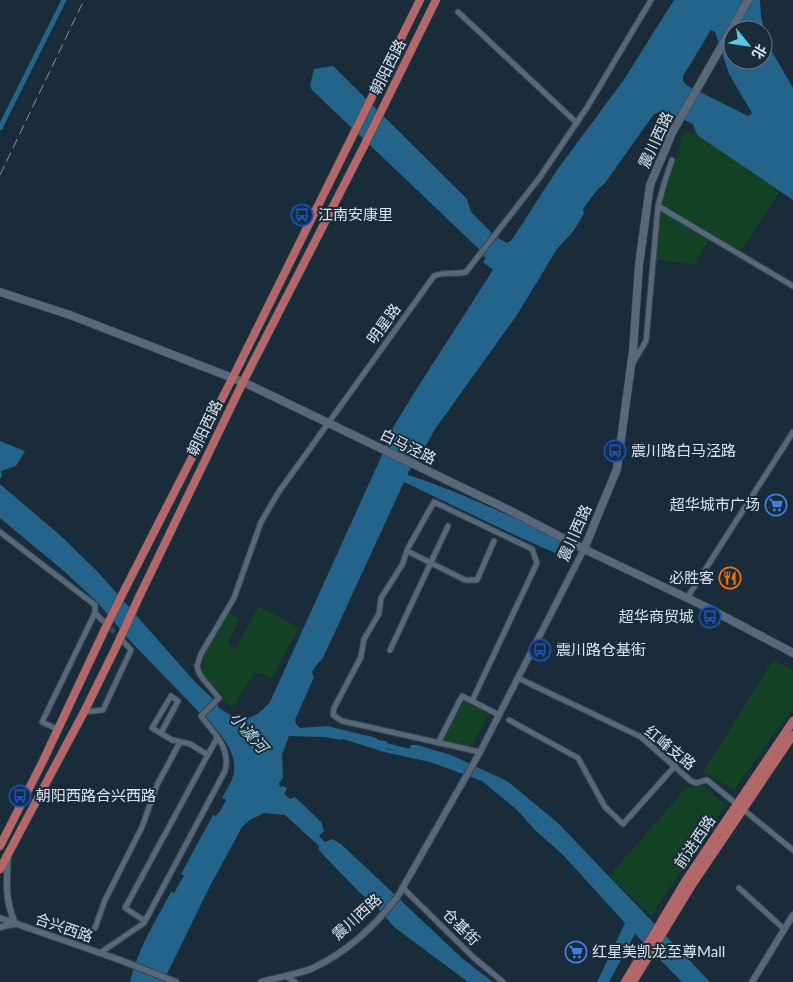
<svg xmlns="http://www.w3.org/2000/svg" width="793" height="982" font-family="Lato,'Noto Sans SC',sans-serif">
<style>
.green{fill:#134124}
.water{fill:#25648a;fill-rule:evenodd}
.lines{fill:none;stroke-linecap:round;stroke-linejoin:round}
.canal{stroke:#25648a;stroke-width:5}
.minor-tunnel{stroke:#374754;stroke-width:5;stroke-dasharray:5 2.5;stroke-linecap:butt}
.minor-casing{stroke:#374551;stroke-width:7}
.tertiary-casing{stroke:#374551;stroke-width:8}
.secondary-casing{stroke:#374551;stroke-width:9}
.primary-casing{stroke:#374551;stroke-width:9}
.minor{stroke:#566879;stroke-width:5}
.tertiary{stroke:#566879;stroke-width:6}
.secondary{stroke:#566879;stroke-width:8}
.primary{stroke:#b26768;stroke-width:8}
.rail{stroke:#85929e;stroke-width:1;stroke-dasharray:10 5;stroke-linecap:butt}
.primary-bridge-casing{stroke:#374551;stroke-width:9;stroke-linecap:butt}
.primary-bridge{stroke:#b26768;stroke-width:8}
.labels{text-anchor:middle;stroke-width:4;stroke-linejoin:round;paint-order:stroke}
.street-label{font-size:15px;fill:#dae4ee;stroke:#1a2b39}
.poi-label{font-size:15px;fill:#dae4ee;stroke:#1a2b39;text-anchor:start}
.water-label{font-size:16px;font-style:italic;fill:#badaf2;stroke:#1a2b39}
</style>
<rect width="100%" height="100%" fill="#1a2b39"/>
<g class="green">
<polygon points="684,133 697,135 780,191 741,251 661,204 674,161"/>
<polygon points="660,210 710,239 696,260 695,264 655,260"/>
<path d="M259,606L299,628L271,679L261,673H254L233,707L222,701L223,694C215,687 207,680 202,670C198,659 223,624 229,613L240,619L228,642L232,647H236Z"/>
<polygon points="773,660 793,670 793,708 734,790 703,772"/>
<polygon points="464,701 489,714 471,747 443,741 444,736"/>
<polygon points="703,786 726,805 651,916 609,876 687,787"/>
</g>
<g class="water">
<path d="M674,0H760L761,15L764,30L770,48L793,88V200L697,135L693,124L662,110L661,112L654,114L605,183L597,190L583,209L584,214L572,233L557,249L517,315L435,429L420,457L408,472V475C461,492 511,517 562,539L555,553L506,531L404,482L323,658L315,667L312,673L314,677L295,720L296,724L300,728L327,726L377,738V740L387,741L386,749L408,753L411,745H417L451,755L507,781L558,823L710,982H682L635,934L609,982H597L625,923L563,855L536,831L516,809L482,781L430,762L384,752L343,739L341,740L325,737L289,736L282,755L283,778L279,783L280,787L284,786L287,789L284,794L290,799L295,797L321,822L324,831L319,836L325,842L332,839L341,844L464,960L493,982H468L394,927L376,906L359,892L333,865L319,850V846L285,815L264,813L250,820L242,827L210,886L163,982H130C137,950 156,920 171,892L174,893L184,876L181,874L213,815L216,816L221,810L226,800L222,798C226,791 231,783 233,776C240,753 218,732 205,716L218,704V707C241,723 251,723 270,702L387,444L386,439L414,393L493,270L483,262L486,257L482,256L500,233L498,238L507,243L511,241L557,170L623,81ZM711,30L715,32L729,74L752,113L748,116L688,86L683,81V76ZM733,30H763V60H733Z"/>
<polygon points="333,66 467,199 471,212 492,233 480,250 312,90 310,86 314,69"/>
<polygon points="0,441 25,451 16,466 1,471 2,476 0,479"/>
<polygon points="0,484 62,537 98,572 195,682 213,699 200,713 133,644 97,602 65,572 0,518"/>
</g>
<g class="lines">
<g class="canal">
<polyline points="0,128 64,0"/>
<polyline points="380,744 415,753"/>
</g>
<polyline class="minor-tunnel" points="105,624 121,638"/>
<g class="minor-casing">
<g id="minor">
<polyline points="458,12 577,123"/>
<polyline points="658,206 793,286"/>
<polyline points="633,363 646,341 658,206 664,184 672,160"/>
<polyline points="0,532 95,605 95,613 42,722 59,730"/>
<polyline points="407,551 465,580 477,580 494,541"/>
<polyline points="687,598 793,432"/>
<polyline points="95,613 105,623"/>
<polyline points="390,650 448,526"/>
<polyline points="518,678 641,737 691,781 696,783 707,780 793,850"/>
<polyline points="84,712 103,710 131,650 123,641"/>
<polyline points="509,720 578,758 605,807 623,824 675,766"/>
<polyline points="161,733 178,701 171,696 152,728 172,740 190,744 208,755"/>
<polyline points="438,743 462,696 472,701"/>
<polyline points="480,752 342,721 333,715 334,708 361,657 364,639 379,614 381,598 402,565 408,548 434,502 532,549 537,563 472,701 499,715"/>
<polyline points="403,888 473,957 503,982"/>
<polyline points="739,888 784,929"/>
<polyline points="145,921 125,908 217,738"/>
<polyline points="95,928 105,900 142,827 157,785 180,742"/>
<path d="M100,953L144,923L225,771C231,747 214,734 201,716L219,698L203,679L199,673L197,666L201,654L234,598L261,522L278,493L434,276C445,271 455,275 466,272L540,177L588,106L651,0"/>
<polyline points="285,976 295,982"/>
</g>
</g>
<g class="tertiary-casing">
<g id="tertiary">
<path d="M8,854C7,883 4,896 15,924"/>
<polyline points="0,918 120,960 176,982"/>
<polyline points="0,927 14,924"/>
<path d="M261,982C278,977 297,975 313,968C347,952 376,925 398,896L480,752L584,549"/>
<polyline points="752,982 793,915"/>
</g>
</g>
<g class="secondary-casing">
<g id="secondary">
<polyline points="0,292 70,315 243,382 513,512 584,549 708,608 793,653"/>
<polyline points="584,549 617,469 633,351 639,265 650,185 673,131 748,0"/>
</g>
</g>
<g class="primary-casing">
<g id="primary">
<polyline points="126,587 232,379 420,0"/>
<polyline points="139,597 243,382 364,146 436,0"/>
<polyline points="0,846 43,761 105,629"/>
<polyline points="0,869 84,712 118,643"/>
<polyline points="625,982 686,880 793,721"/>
<polyline points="633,982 692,885 793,735"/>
</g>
</g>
<use href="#minor" class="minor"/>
<use href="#tertiary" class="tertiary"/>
<use href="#secondary" class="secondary"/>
<use href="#primary" class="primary"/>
<polyline class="rail" points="0,175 84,0"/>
<g class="primary-bridge-casing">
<g id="primary-bridge">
<polyline points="105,629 126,587"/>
<polyline points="118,643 139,597"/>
</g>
</g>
<use href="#primary-bridge" class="primary-bridge"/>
</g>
<defs>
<g id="bus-ring" transform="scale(1.125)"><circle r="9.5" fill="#1a2b39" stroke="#1a4fb4" stroke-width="1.5"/><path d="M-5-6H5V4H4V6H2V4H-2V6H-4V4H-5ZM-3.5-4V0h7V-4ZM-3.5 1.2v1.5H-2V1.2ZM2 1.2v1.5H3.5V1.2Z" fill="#1a4fb4"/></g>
<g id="supermarket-ring" transform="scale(1.125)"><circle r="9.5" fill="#1a2b39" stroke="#3f7fe0" stroke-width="1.5"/><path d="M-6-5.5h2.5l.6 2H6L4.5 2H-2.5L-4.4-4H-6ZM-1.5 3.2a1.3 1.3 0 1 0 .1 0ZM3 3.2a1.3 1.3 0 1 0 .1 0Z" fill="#3f7fe0"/></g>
<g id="restaurant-ring" transform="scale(1.125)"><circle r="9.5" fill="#1a2b39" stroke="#e8710a" stroke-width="1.5"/><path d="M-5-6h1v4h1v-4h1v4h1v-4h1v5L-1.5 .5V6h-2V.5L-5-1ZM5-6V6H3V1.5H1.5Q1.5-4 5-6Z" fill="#e8710a"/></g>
</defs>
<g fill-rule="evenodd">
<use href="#bus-ring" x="302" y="215"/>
<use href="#bus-ring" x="615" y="451"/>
<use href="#supermarket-ring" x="776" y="505"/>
<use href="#restaurant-ring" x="730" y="578"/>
<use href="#bus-ring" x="710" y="617"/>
<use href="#bus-ring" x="540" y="650"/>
<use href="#bus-ring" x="20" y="796"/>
<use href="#supermarket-ring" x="576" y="952"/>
</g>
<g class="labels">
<g class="street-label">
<text transform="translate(388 67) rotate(-63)" y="5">朝阳西路</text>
<text transform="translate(656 140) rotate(-65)" y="5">震川西路</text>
<text transform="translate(384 324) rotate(-54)" y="5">明星路</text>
<text transform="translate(205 428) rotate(-64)" y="5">朝阳西路</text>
<text transform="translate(408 447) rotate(26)" y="5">白马泾路</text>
<text transform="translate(575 533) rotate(-66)" y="5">震川西路</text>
<text transform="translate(670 748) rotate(39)" y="5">红峰支路</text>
<text transform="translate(695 842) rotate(-56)" y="5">前进西路</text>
<text transform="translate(357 917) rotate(-42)" y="5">震川西路</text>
<text transform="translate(461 927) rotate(45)" y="5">仓基街</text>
<text transform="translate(64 928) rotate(19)" y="5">合兴西路</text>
</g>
<g class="poi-label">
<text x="318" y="220">江南安康里</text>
<text x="631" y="456">震川路白马泾路</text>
<text x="760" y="510" text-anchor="end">超华城市广场</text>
<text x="714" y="583" text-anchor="end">必胜客</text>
<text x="694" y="622" text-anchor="end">超华商贸城</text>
<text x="556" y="655">震川路仓基街</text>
<text x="36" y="801">朝阳西路合兴西路</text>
<text x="592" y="957">红星美凯龙至尊Mall</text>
</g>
<g class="water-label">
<text transform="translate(249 732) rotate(49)" y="6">小澞河</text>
</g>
</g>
<g transform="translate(748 45) rotate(120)"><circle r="24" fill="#1a2b39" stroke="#677581"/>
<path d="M0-4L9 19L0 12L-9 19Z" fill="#58c9e3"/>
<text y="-8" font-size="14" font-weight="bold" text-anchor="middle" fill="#dae4ee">北</text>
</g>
</svg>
